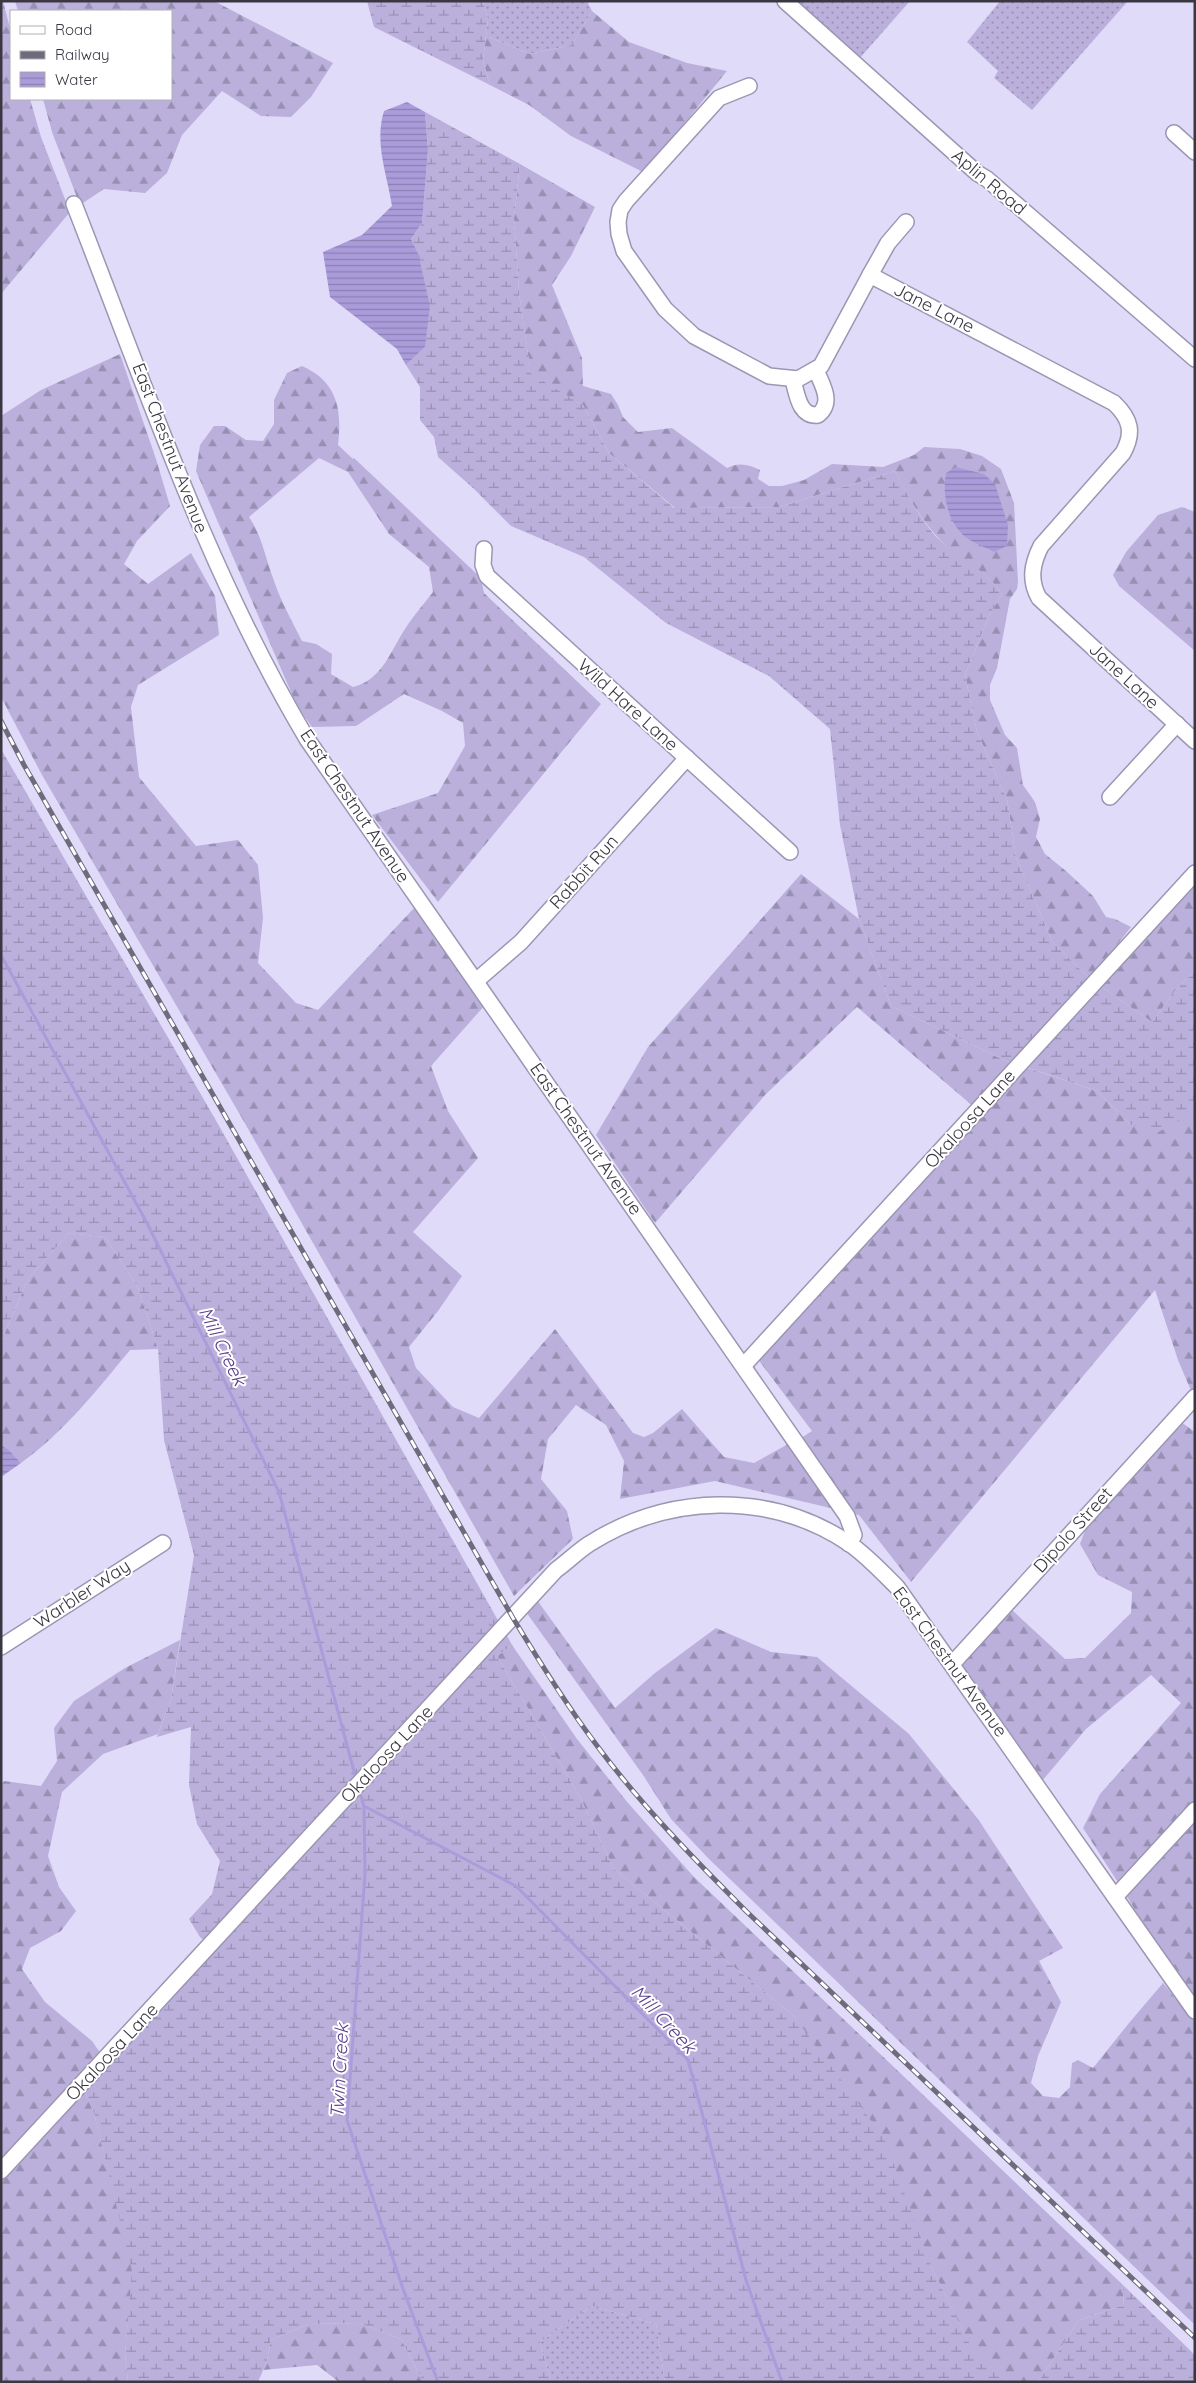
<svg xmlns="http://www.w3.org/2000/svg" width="1196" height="2383" font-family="Quicksand,sans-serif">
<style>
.grass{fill:url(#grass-dots)}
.forest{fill:url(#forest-firs);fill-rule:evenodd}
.wetland{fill:url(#wetland-marsh)}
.water{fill:url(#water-rules)}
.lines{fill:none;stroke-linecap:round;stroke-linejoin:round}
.stream{stroke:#aa9cda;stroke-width:3}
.minor-casing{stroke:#9c96b3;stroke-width:18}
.minor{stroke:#fff;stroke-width:15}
.rail-casing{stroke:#6f6b7d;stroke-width:5}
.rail{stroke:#fff;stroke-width:3;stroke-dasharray:9;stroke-linecap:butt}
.labels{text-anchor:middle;stroke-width:4;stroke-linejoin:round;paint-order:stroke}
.street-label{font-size:18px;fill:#3a3743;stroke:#fff}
.water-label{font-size:19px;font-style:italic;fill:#59428e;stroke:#fff}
</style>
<defs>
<pattern id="grass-dots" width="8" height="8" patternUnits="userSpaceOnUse" patternTransform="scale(1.25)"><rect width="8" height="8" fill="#bab0db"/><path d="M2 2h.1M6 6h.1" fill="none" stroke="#9890b3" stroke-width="1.8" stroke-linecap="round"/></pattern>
<pattern id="forest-firs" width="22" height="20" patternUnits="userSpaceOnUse" patternTransform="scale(1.25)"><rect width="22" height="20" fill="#bab0db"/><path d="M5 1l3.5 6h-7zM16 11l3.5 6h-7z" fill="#9890b3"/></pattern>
<pattern id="wetland-marsh" width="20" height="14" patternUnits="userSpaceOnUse" patternTransform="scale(1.25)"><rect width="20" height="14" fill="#bab0db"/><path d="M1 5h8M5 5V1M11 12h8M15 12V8" fill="none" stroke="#9890b3"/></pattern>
<pattern id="water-rules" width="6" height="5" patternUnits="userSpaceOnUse" patternTransform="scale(1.25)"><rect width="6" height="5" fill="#aa9cda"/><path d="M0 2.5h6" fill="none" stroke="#8b80b2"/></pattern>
</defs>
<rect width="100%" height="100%" fill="#e1dbfa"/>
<g class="grass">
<polygon points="483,1 587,1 592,11 572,45 530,54 486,36 488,20"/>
<polygon points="795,1 910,1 859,59"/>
<polygon points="1000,1 1128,1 1032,110 994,78 998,71 967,42"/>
<polygon points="592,2306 656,2324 665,2382 551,2382 540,2342"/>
</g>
<g class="forest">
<polygon points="1,1 3,1 11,32 11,99 30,99 41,137 70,212 1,294"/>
<polygon points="15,1 214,1 333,63 311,97 291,117 261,116 222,91 182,135 167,173 145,193 104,189 80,205 52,132 43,99 171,99 171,11 18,11"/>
<polygon points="592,11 629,42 687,63 727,71 648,168 647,174 571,136 529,105 490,85 483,61 486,36 530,54 572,45"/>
<path d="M520,164L595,207L571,256L552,285L582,358L583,386L611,394L618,405L623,417L638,432L672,428L727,468C738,462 749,464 760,470L758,479L769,486H782L804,480L832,464L883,467L914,455L924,447L960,449L982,456L1001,469L1014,503L1018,582L1017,589L1010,599L997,668L990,685V700L1005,735L1017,748L1023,785L1035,802L1040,819L1036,837L1045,854L1066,871L1093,896L1106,917L1115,919L1131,927L1090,979L1052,941L1016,857L1007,799L977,732L965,675L990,614L1002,594C987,570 959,561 941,541C922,521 907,496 895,471L779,507L675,508L609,453L583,405L531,375L519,293L514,218Z"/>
<polygon points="120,354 156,459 170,506 137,541 124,564 148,584 191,553 215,596 219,635 138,685 131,707 139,777 196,846 238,840 258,865 263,918 258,963 296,1003 318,1010 416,906 485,1005 431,1066 448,1111 478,1158 413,1232 462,1276 438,1311 409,1347 416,1368 453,1407 479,1418 555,1329 633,1433 644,1437 653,1433 682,1409 724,1457 754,1463 790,1443 835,1509 715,1481 620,1499 624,1461 606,1425 576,1405 548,1439 541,1479 567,1511 573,1539 514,1596 239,1113 42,775 1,697 1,416 41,390"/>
<path d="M302,366C338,382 342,410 338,445L353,459L354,458L481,578L484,593L601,704L438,902L372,815L438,793L465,746L463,723L442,711L404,694L356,726L312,727L297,706L196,471L200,445L214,426H225L246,440L263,441L274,424V400L287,373ZM319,458L348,472L389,534L429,567L433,592C424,604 413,616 405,629C390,652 382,680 353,687L331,674L332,654L316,644L302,641C292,621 280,600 273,578C265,557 262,536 249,517Z"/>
<polygon points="1182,507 1195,512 1195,651 1119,586 1113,575 1126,552 1158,515"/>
<polygon points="801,874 859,919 891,1006 1012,1064 974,1107 857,1007 765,1095 655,1223 596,1135 648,1047"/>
<polygon points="1195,881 1195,971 1175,991 1152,1022 1099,985"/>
<polygon points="1028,1068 1097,1091 1130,1124 1191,1113 1195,1115 1195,1389 1192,1393 1178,1360 1155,1290 911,1582 859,1515 853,1514 801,1438 812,1431 757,1358 962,1136"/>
<path d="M69,1233L105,1237L138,1288L158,1349L130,1350C97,1390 64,1432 21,1463L8,1449L1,1445V1342L28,1279Z"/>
<polygon points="1181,1422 1195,1432 1195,1802 1119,1884 1083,1828 1100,1794 1181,1703 1151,1675 1086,1729 1042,1781 962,1666 1011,1609 1065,1659 1085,1658 1131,1613 1132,1592 1098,1575 1080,1544 1089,1520"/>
<polygon points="537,1600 615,1708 655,1673 716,1628 771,1652 817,1657 909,1734 978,1819 1063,1948 1039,1961 1061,2002 1038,2056 1031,2083 1043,2096 1059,2098 1070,2087 1072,2063 1078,2060 1093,2068 1129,2023 1163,1983 1195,2022 1195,2325 709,1859 671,1819 643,1775 526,1612"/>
<polygon points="180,1640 171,1699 158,1734 103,1754 62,1792 48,1856 59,1887 76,1911 61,1931 30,1948 22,1969 45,2002 92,2041 101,2054 1,2163 1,1785 4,1781 41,1786 57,1761 54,1728 74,1701 125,1668"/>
<polygon points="512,1645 577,1739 628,1803 694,1877 1122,2284 1124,2305 1079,2320 1038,2382 1011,2382 978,2362 932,2268 794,2016 614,1869 580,1797 497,1656"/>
<polygon points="1195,1818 1195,2001 1153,1941 1125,1893"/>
<polygon points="84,2090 94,2113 133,2271 125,2353 128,2382 1,2382 1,2179"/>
<polygon points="359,2323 401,2339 423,2382 339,2382 317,2365 263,2370 267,2361 271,2340 308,2324"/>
</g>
<g class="wetland">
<polygon points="367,1 483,1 488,20 483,61 490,85 374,27"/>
<path d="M425,112L520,164L514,218L519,293L531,374L583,405L609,453L674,508L779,507L895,471C905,491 926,530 944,544C963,560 988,572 1002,594L990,614L965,675L977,732L1007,799L1016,857L1052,941L1090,979L1012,1064L891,1006L859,919L840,825L830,729L769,676L666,623L584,557L511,526L473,488L438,457L434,437L420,420V387L406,365L425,347L418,253L411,239L422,223L428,150Z"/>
<polygon points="1,749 218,1124 500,1624 206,1942 200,1937 189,1919 212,1894 220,1861 197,1824 189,1785 191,1727 157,1737 171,1699 194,1555 164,1440 158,1349 138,1288 105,1237 69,1233 28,1279 1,1342"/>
<polygon points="1195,971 1195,1115 1191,1113 1157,1133 1130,1124 1097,1091 1029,1068 1025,1072 1099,985 1152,1022 1175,991"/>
<polygon points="506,1634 512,1645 497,1656 580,1797 614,1869 794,2016 884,2138 932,2268 978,2361 1011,2382 665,2382 656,2324 592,2306 540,2342 551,2382 423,2382 401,2339 359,2323 308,2324 271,2340 267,2361 258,2382 128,2382 125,2353 132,2271 94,2113 84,2090"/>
<polygon points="1122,2284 1195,2355 1195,2382 1038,2382 1079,2320 1124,2305"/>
</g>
<g class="water">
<path d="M407,102L425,112L428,150L422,223L411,239L418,253L430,306L425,347L406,365L397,349L330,297L323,252L362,235L392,206C387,174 374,143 384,111Z"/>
<path d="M956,467L984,474L995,484L1008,525L1007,546L994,552C985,547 971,542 963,535C947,519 942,494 946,473Z"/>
<polygon points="1,1445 8,1449 21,1463 1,1477"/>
</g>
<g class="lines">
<g class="stream">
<polyline points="1,955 148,1225 279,1492 355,1775"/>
<polyline points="361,1796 364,1806 365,1874 347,2120 403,2289 438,2382"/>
<polyline points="364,1806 516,1886 688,2060 746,2280 782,2382"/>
</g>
<g class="minor-casing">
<g id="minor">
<polyline points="785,1 977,173 987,179 1195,359"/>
<path d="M749,86L719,98L626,201L620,210L618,222L619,234L624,251L665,309L694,336L769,376L798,379L821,366L870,275L1114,403C1131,419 1134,433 1123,453L1041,546C1032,564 1029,580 1039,598L1195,741"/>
<polyline points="1174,133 1195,152"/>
<path d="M74,204C145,385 207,571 307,739L847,1516L854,1535L849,1544"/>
<polyline points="870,275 888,243 906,222"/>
<path d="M793,380C797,394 799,417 818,415C834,402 822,385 816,370"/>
<polyline points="484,549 483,565 487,576 790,852"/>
<polyline points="1110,797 1177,724"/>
<polyline points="476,981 521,942 687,758"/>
<polyline points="744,1365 1195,873"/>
<polyline points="1,1647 163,1543"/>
<polyline points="953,1663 1195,1397"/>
<polyline points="1115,1897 1195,1810"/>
<path d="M1,2171L556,1570C567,1562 577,1552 589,1544C668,1494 770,1490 850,1544C867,1556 882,1572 897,1587L1195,2011"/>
</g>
</g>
<use href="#minor" class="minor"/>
<g class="rail-casing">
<path id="rail" d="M1,721L24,765L513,1618C539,1661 565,1703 595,1743C640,1804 694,1859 747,1912L1195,2338"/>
</g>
<use href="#rail" class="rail"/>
</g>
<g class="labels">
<g class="street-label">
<text transform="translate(989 182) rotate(40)" y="6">Aplin Road</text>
<text transform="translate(934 308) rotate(27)" y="6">Jane Lane</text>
<text transform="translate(170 448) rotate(69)" y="6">East Chestnut Avenue</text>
<text transform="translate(1124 676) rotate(43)" y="6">Jane Lane</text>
<text transform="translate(628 705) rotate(42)" y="6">Wild Hare Lane</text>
<text transform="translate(355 806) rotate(56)" y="6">East Chestnut Avenue</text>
<text transform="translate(584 872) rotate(-48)" y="6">Rabbit Run</text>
<text transform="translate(970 1119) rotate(-48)" y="6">Okaloosa Lane</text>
<text transform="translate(586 1139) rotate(55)" y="6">East Chestnut Avenue</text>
<text transform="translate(1073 1530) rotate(-48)" y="6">Dipolo Street</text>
<text transform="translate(82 1594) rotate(-33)" y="6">Warbler Way</text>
<text transform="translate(950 1662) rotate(54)" y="6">East Chestnut Avenue</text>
<text transform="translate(387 1754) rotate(-47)" y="6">Okaloosa Lane</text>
<text transform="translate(112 2052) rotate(-47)" y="6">Okaloosa Lane</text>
</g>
<g class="water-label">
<text transform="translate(223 1346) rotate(64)" y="7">Mill Creek</text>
<text transform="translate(664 2019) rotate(47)" y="7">Mill Creek</text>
<text transform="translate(339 2071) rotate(-87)" y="7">Twin Creek</text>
</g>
</g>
<rect width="1196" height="2383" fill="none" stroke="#3a3743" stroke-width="5"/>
<rect x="10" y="10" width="162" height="90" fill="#ffffff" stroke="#b0afb4"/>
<rect x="20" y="26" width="25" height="8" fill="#ffffff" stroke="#b0afb4"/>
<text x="55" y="35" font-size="15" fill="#3a3743">Road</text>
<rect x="20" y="51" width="25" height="8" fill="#6f6b7d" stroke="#b0afb4"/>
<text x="55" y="60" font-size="15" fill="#3a3743">Railway</text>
<rect x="20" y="72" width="25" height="15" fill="url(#water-rules)" stroke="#b0afb4"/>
<text x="55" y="85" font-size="15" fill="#3a3743">Water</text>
</svg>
